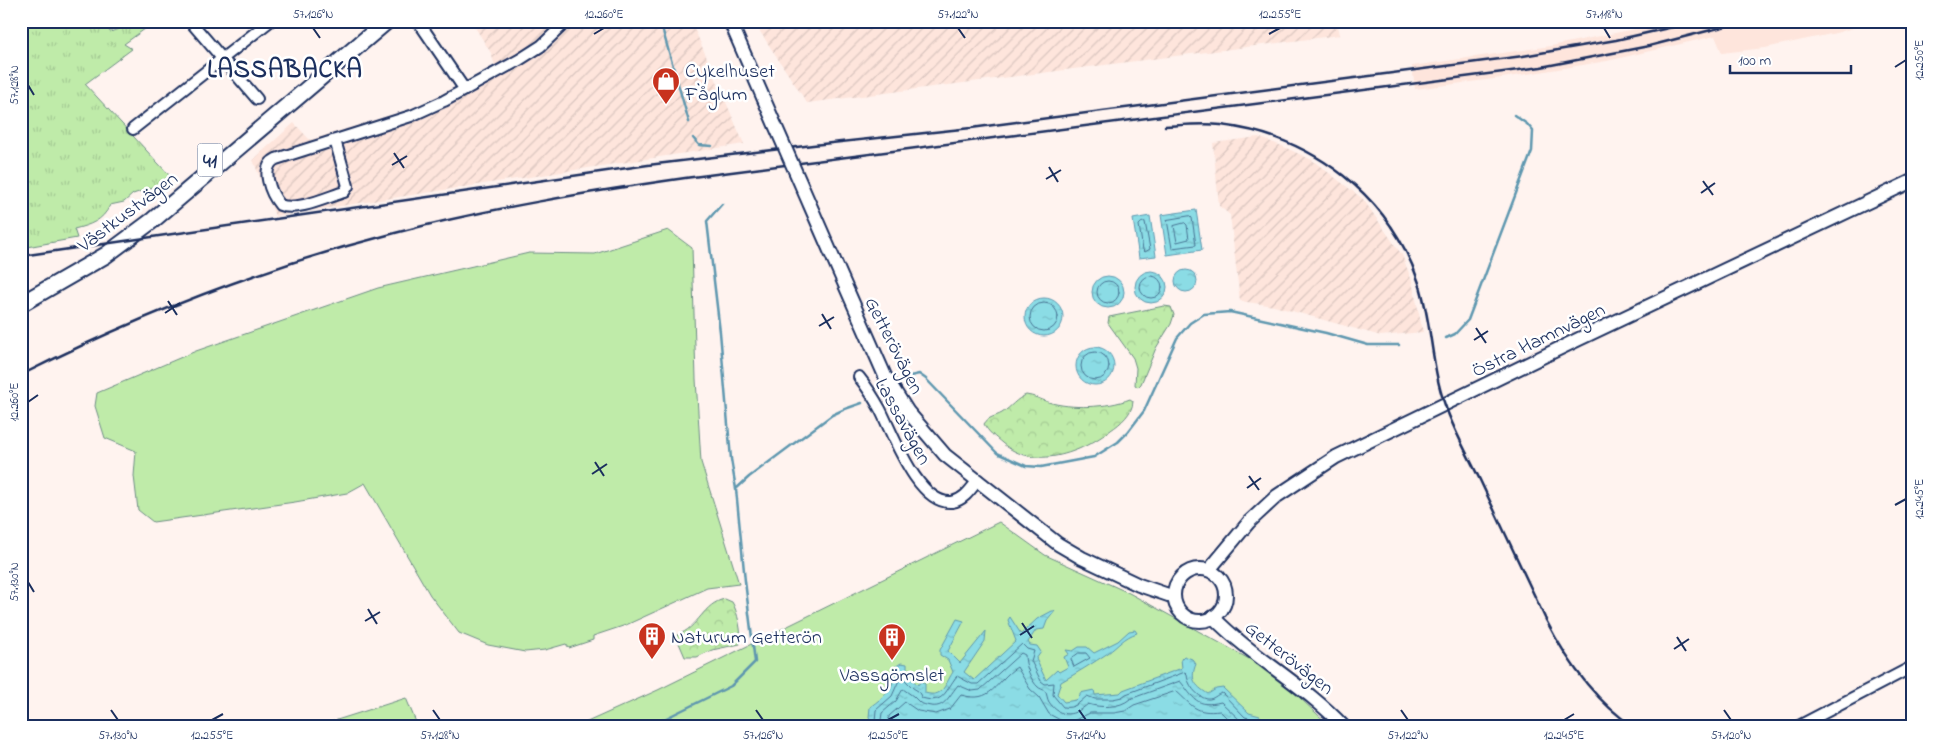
<svg xmlns="http://www.w3.org/2000/svg" width="1933" height="748" font-family="'Indie Flower',sans-serif">
<style>
.built{fill:#fee5dc}
.industrial{fill:url(#industrial-furrows)}
.grass{fill:url(#grass-tufts);stroke:#6d8d84}
.forest{fill:url(#forest-crowns);stroke:#6d8d84}
.green{fill:#bfeba9;stroke:#6d8d84}
.water{fill:url(#water-ripples);stroke:#5e97af}
.lines{fill:none;stroke-linecap:round;stroke-linejoin:round}
.shore{stroke:#487494;stroke-width:1}
.stream{stroke:#5e97af;stroke-width:2.5}
.minor-casing{stroke:#1b2f5e;stroke-width:14}
.tertiary-casing{stroke:#1b2f5e;stroke-width:16}
.primary-casing{stroke:#1b2f5e;stroke-width:19}
.minor{stroke:#fff;stroke-width:10}
.tertiary{stroke:#fff;stroke-width:12}
.primary{stroke:#fff;stroke-width:15}
.rail{stroke:#1b2f5e;stroke-width:2.5}
.tertiary-bridge-casing{stroke:#1b2f5e;stroke-width:16;stroke-linecap:butt}
.tertiary-bridge{stroke:#fff;stroke-width:12}
.ticks{fill:none;stroke:#1b2f5e;stroke-width:2}
.labels{text-anchor:middle;stroke-width:5;stroke-linejoin:round;paint-order:stroke}
.shield{fill:#fff;stroke:#5f6d8e;stroke-width:1}
.shield-label{font-size:19px;font-weight:bold;fill:#1b2f5e}
.poi-label{font-size:20px;fill:#1b2f5e;stroke:#fff;text-anchor:start}
.street-label{font-size:20px;fill:#1b2f5e;stroke:#fff}
.district-label{font-size:25px;font-weight:bold;letter-spacing:1px;fill:#1b2f5e;stroke:#fff}
.neatline{fill:none;stroke:#1b2f5e;stroke-width:2}
.ticks-label{font-size:12px;text-anchor:middle;fill:#1b2f5e}
</style>
<defs>
<pattern id="industrial-furrows" width="10" height="10" patternUnits="userSpaceOnUse" patternTransform="scale(1.25)"><rect width="10" height="10" fill="#fee5dc"/><path d="M-1 1l2-2M0 10L10 0M9 11l2-2" fill="none" stroke="#d9c5bf"/></pattern>
<pattern id="grass-tufts" width="24" height="20" patternUnits="userSpaceOnUse" patternTransform="scale(1.25)"><rect width="24" height="20" fill="#bfeba9"/><path d="M3 7l-1-3M5 7V3M7 7l1-3M15 17l-1-3M17 17v-4M19 17l1-3" fill="none" stroke="#a4ca94"/></pattern>
<pattern id="forest-crowns" width="20" height="18" patternUnits="userSpaceOnUse" patternTransform="scale(1.25)"><rect width="20" height="18" fill="#bfeba9"/><path d="M2 6a3 3 0 1 1 6 0M12 15a3 3 0 1 1 6 0" fill="none" stroke="#a4ca94"/></pattern>
<pattern id="water-ripples" width="26" height="14" patternUnits="userSpaceOnUse" patternTransform="scale(1.25)"><rect width="26" height="14" fill="#8bdce5"/><path d="M2 4q2-2 4 0t4 0M15 11q2-2 4 0t4 0" fill="none" stroke="#77bdc7"/></pattern>
</defs>
<rect width="100%" height="100%" fill="#fff3ef"/>
<filter id="ink" filterUnits="userSpaceOnUse"><feTurbulence type="fractalNoise" baseFrequency=".02" numOctaves="2"/><feDisplacementMap in="SourceGraphic" scale="10" xChannelSelector="R" yChannelSelector="G"/><feConvolveMatrix kernelMatrix="1 2 1 2 8 2 1 2 1" color-interpolation-filters="sRGB"/></filter>
<g filter="url(#ink)">
<polygon class="built" points="1674,21 1877,21 1836,33 1765,48 1722,53 1715,36 1607,61 1502,78 1415,89 1412,66 1551,46"/>
<g class="industrial">
<polygon points="471,21 691,21 744,144 275,216 253,160 294,123 310,140 417,107 495,66 491,53"/>
<polygon points="753,21 1337,21 1340,35 807,103"/>
<polygon points="1258,137 1282,146 1312,160 1363,199 1402,255 1412,281 1423,332 1381,336 1274,306 1240,301 1230,215 1219,206 1213,143"/>
</g>
<path class="grass" d="M21,21H104L110,32L127,26L130,21H156L124,44L132,49L85,84L170,176L156,186L133,194L124,202L110,205C103,221 90,225 74,229L77,238L21,248Z"/>
<g class="forest">
<polygon points="1164,306 1171,307 1174,315 1171,324 1156,348 1141,384 1138,387 1135,385 1136,368 1133,358 1108,323 1109,317"/>
<path d="M1026,395C1034,396 1040,399 1048,402C1071,409 1107,408 1130,399L1133,401C1133,413 1120,424 1111,430C1081,453 1035,471 1002,443C995,437 988,432 984,424C989,416 995,417 1002,413C1011,407 1016,399 1026,395Z"/>
<path d="M725,599L732,602C737,609 743,636 740,644L712,650L697,657H685L676,636L677,635C699,628 703,603 725,599Z"/>
</g>
<g class="green">
<polygon points="668,230 692,248 696,379 701,462 739,584 707,588 626,625 593,636 593,640 569,648 566,644 545,650 525,652 488,645 459,633 430,595 365,483 347,493 295,502 153,522 138,510 134,476 136,451 105,438 95,406 97,393 196,351 378,288 529,253 595,254"/>
<polygon points="999,522 1045,555 1129,593 1251,660 1284,683 1331,727 576,727 658,690"/>
<polygon points="406,698 418,727 315,727"/>
</g>
<g class="water">
<polygon points="1196,210 1202,250 1167,255 1161,215"/>
<polygon points="1150,216 1156,256 1139,258 1133,219"/>
<circle cx="1186" cy="281" r="11"/>
<circle cx="1151" cy="287" r="16"/>
<circle cx="1108" cy="292" r="16"/>
<circle cx="1044" cy="317" r="19"/>
<circle cx="1095" cy="366" r="19"/>
<path d="M1052,611H1055L1047,621L1044,629L1036,630L1028,642L1030,645L1037,646L1041,652L1036,659L1046,680L1057,670L1059,672L1068,667L1064,657L1069,654L1066,650L1073,651L1079,647H1087L1094,653L1118,641L1129,631L1135,630L1137,633C1124,637 1118,646 1108,653C1093,663 1077,673 1061,682L1057,694L1064,702L1076,700L1080,696V693L1094,690L1095,695L1120,693L1123,690L1182,668L1181,659L1184,656L1192,659L1196,664C1190,679 1194,685 1208,694L1216,689L1223,688L1249,713L1260,716L1270,727H866L871,720L869,717L870,707C885,696 896,687 895,667L901,663L907,664V675L918,685L921,681L925,684V693C943,698 944,686 953,672L948,660L940,655V650L957,619L964,621L948,651L960,663L986,631L985,641L964,672L974,680L1016,641L1008,620L1010,617L1021,634L1037,619Z"/>
</g>
<g class="lines">
<g class="shore">
<polygon points="1190,216 1192,218 1196,245 1172,248 1167,220"/>
<polygon points="1145,222 1150,249 1145,252 1143,250 1139,225 1141,223"/>
<polygon points="1185,223 1187,225 1189,239 1177,242 1174,226"/>
<circle cx="1151" cy="287" r="11"/>
<circle cx="1108" cy="292" r="11"/>
<circle cx="1044" cy="317" r="14"/>
<circle cx="1095" cy="366" r="14"/>
<polygon points="1079,653 1086,653 1090,658 1074,667 1071,659"/>
<path d="M872,727L875,721L876,710L892,696L900,678H903L913,688L918,691L922,698C945,705 945,690 957,676L972,684H978L1022,644L1027,649L1034,651L1031,661L1041,681L1045,684L1054,683L1053,695L1063,707C1074,709 1079,703 1087,696L1095,699H1113L1122,697L1126,694L1185,672L1187,674C1187,684 1197,697 1207,699C1213,700 1217,694 1222,693L1245,717L1257,720L1263,727"/>
<path d="M880,727L882,713L896,701L903,689L913,696L920,703C944,712 945,701 958,685L972,691L980,690L1021,653L1025,655C1025,665 1031,681 1038,687C1040,689 1043,689 1045,691C1047,693 1047,699 1049,702C1061,719 1074,716 1088,704C1100,708 1120,708 1130,699L1180,681C1194,698 1196,708 1221,702L1241,721L1254,727"/>
<path d="M888,727L889,716L905,702L918,711L936,714L950,709L961,695C993,704 994,682 1017,667L1030,689L1039,697L1049,714L1062,721H1073L1090,713H1114L1125,711L1134,705L1176,691C1193,706 1195,714 1220,711L1236,727"/>
</g>
<g class="stream">
<polyline points="660,21 689,122"/>
<polyline points="693,138 699,145 712,146"/>
<polyline points="722,204 707,221 720,332 731,459 736,489"/>
<polyline points="1446,338 1455,334 1468,320 1532,151 1533,131 1527,124 1514,115"/>
<polyline points="906,377 919,374 926,379 997,453 1026,466 1041,467 1094,457 1118,442 1128,432 1144,411 1177,338 1190,323 1204,314 1230,312 1326,333 1368,345 1399,345"/>
<polyline points="648,727 731,686 755,662 745,581 736,489 749,477 832,415 845,409 862,403"/>
</g>
<g class="minor-casing">
<g id="minor">
<polyline points="190,21 257,99"/>
<polyline points="418,21 465,90"/>
<polyline points="133,129 270,21"/>
<path d="M335,140L348,186L344,192C328,197 296,212 280,205C271,194 259,167 276,159L411,116L444,101L519,60L541,46L567,21"/>
<path d="M859,377C867,387 874,398 880,409C893,434 918,505 952,502C964,500 971,489 978,480"/>
<polyline points="1797,727 1912,667"/>
</g>
</g>
<g class="tertiary-casing">
<g id="tertiary">
<polyline points="730,21 775,125"/>
<polyline points="834,260 885,376 908,412 945,455 1058,544 1082,558 1139,585 1174,597"/>
<circle cx="1200" cy="595" r="26"/>
<polyline points="1209,570 1249,522 1277,496 1336,457 1579,339 1912,181"/>
<path d="M1213,617C1253,658 1305,685 1344,727"/>
</g>
</g>
<g class="primary-casing">
<polyline id="primary" points="21,304 106,255 153,220 387,21"/>
</g>
<use href="#minor" class="minor"/>
<use href="#tertiary" class="tertiary"/>
<use href="#primary" class="primary"/>
<g class="rail">
<path d="M1165,126C1183,125 1203,123 1221,125C1312,136 1390,196 1419,283C1432,323 1431,366 1445,405C1454,431 1468,455 1480,480C1502,527 1524,573 1546,620C1567,661 1594,701 1634,727"/>
<polyline points="21,256 648,165 813,145 971,128 1523,56 1616,40 1699,21"/>
<path d="M21,375C140,315 266,266 395,233C491,208 588,192 685,178L1541,67L1649,46L1746,21"/>
<polyline points="1910,727 1912,726"/>
</g>
<g class="tertiary-bridge-casing">
<polyline id="tertiary-bridge" points="775,125 834,260"/>
</g>
<use href="#tertiary-bridge" class="tertiary-bridge"/>
</g>
</g>
<path class="ticks" d="M313,28L320,38M958,28L965,38M1604,28L1610,38M594,34L604,28M1269,34L1280,28M1895,67L1906,60M28,85L34,95M394,153L404,168M392,165L407,156M1049,167L1058,182M1046,179L1061,170M1703,181L1713,195M1701,193L1715,183M168,301L177,315M165,313L180,303M822,314L831,329M819,326L834,317M1476,328L1486,343M1474,340L1488,331M28,402L38,395M595,462L604,476M592,474L607,464M1249,476L1259,490M1247,488L1261,478M1895,505L1906,499M28,582L34,592M368,609L377,624M365,621L380,612M1022,623L1032,638M1020,635L1034,626M1677,637L1686,651M1674,649L1689,639M111,710L118,720M433,710L440,720M756,710L763,720M1079,710L1086,720M1401,710L1408,720M1724,710L1731,720M212,720L223,714M888,720L899,714M1564,720L1574,714"/>
<defs>
<g id="shop-pin" transform="scale(1.4375)"><path d="M0 17L-7.5 6A9.5 9.5 0 1 1 7.5 6Z" fill="#c8321e" stroke="#fff"/><path d="M-5-2.5h2.3a2.7 3.5 0 0 1 5.4 0H5L5.5 6h-11ZM-1.5-2.5h3a1.5 2.3 0 0 0-3 0Z" fill="#fff"/></g>
<g id="building-pin" transform="scale(1.4375)"><path d="M0 17L-7.5 6A9.5 9.5 0 1 1 7.5 6Z" fill="#c8321e" stroke="#fff"/><path d="M-4-6H4V6H1V3H-1V6H-4ZM-2.5-4.3h1.7v1.8h-1.7ZM.8-4.3h1.7v1.8H.8ZM-2.5-1h1.7V.8h-1.7ZM.8-1h1.7V.8H.8Z" fill="#fff"/></g>
</defs>
<g fill-rule="evenodd">
<use href="#shop-pin" x="666" y="81"/>
<use href="#building-pin" x="652" y="636"/>
<use href="#building-pin" x="892" y="637"/>
</g>
<g class="labels">
<rect class="shield" x="197.5" y="143.5" width="25" height="33" rx="4"/>
<g class="shield-label">
<text x="210" y="167">41</text>
</g>
<g class="poi-label">
<text x="685" y="77">Cykelhuset<tspan x="685" dy="23">Fåglum</tspan></text>
<text x="671" y="643">Naturum Getterön</text>
<text x="892" y="681" text-anchor="middle">Vassgömslet</text>
</g>
<g class="street-label">
<text transform="translate(127 211) rotate(-37)" y="7">Västkustvägen</text>
<text transform="translate(1538 339) rotate(-26)" y="7">Östra Hamnvägen</text>
<text transform="translate(895 345) rotate(63)" y="7">Getterövägen</text>
<text transform="translate(904 421) rotate(61)" y="7">Lassavägen</text>
<text transform="translate(1290 657) rotate(38)" y="7">Getterövägen</text>
</g>
<g class="district-label">
<text x="285" y="77">LASSABACKA</text>
</g>
</g>
<rect width="1933" height="748" fill="none" stroke="#fff" stroke-width="55"/>
<path d="M1730 65v8h121v-8" fill="none" stroke="#1b2f5e" stroke-width="2.5"/>
<text x="1738" y="65" font-size="15" fill="#1b2f5e" stroke="#ffffff" stroke-width="4" paint-order="stroke">100 m</text>
<rect x="28" y="28" width="1878" height="692" class="neatline"/>
<g class="ticks-label">
<text x="313" y="18">57.126°N</text>
<text x="604" y="18">12.260°E</text>
<text x="958" y="18">57.122°N</text>
<text x="1280" y="18">12.255°E</text>
<text x="1604" y="18">57.118°N</text>
<text transform="translate(1919 60) rotate(-90)" y="4">12.250°E</text>
<text transform="translate(14 85) rotate(-90)" y="4">57.128°N</text>
<text transform="translate(14 402) rotate(-90)" y="4">12.260°E</text>
<text transform="translate(1919 499) rotate(-90)" y="4">12.245°E</text>
<text transform="translate(14 582) rotate(-90)" y="4">57.130°N</text>
<text x="118" y="739">57.130°N</text>
<text x="212" y="739">12.255°E</text>
<text x="440" y="739">57.128°N</text>
<text x="763" y="739">57.126°N</text>
<text x="888" y="739">12.250°E</text>
<text x="1086" y="739">57.124°N</text>
<text x="1408" y="739">57.122°N</text>
<text x="1564" y="739">12.245°E</text>
<text x="1731" y="739">57.120°N</text>
</g>
</svg>
